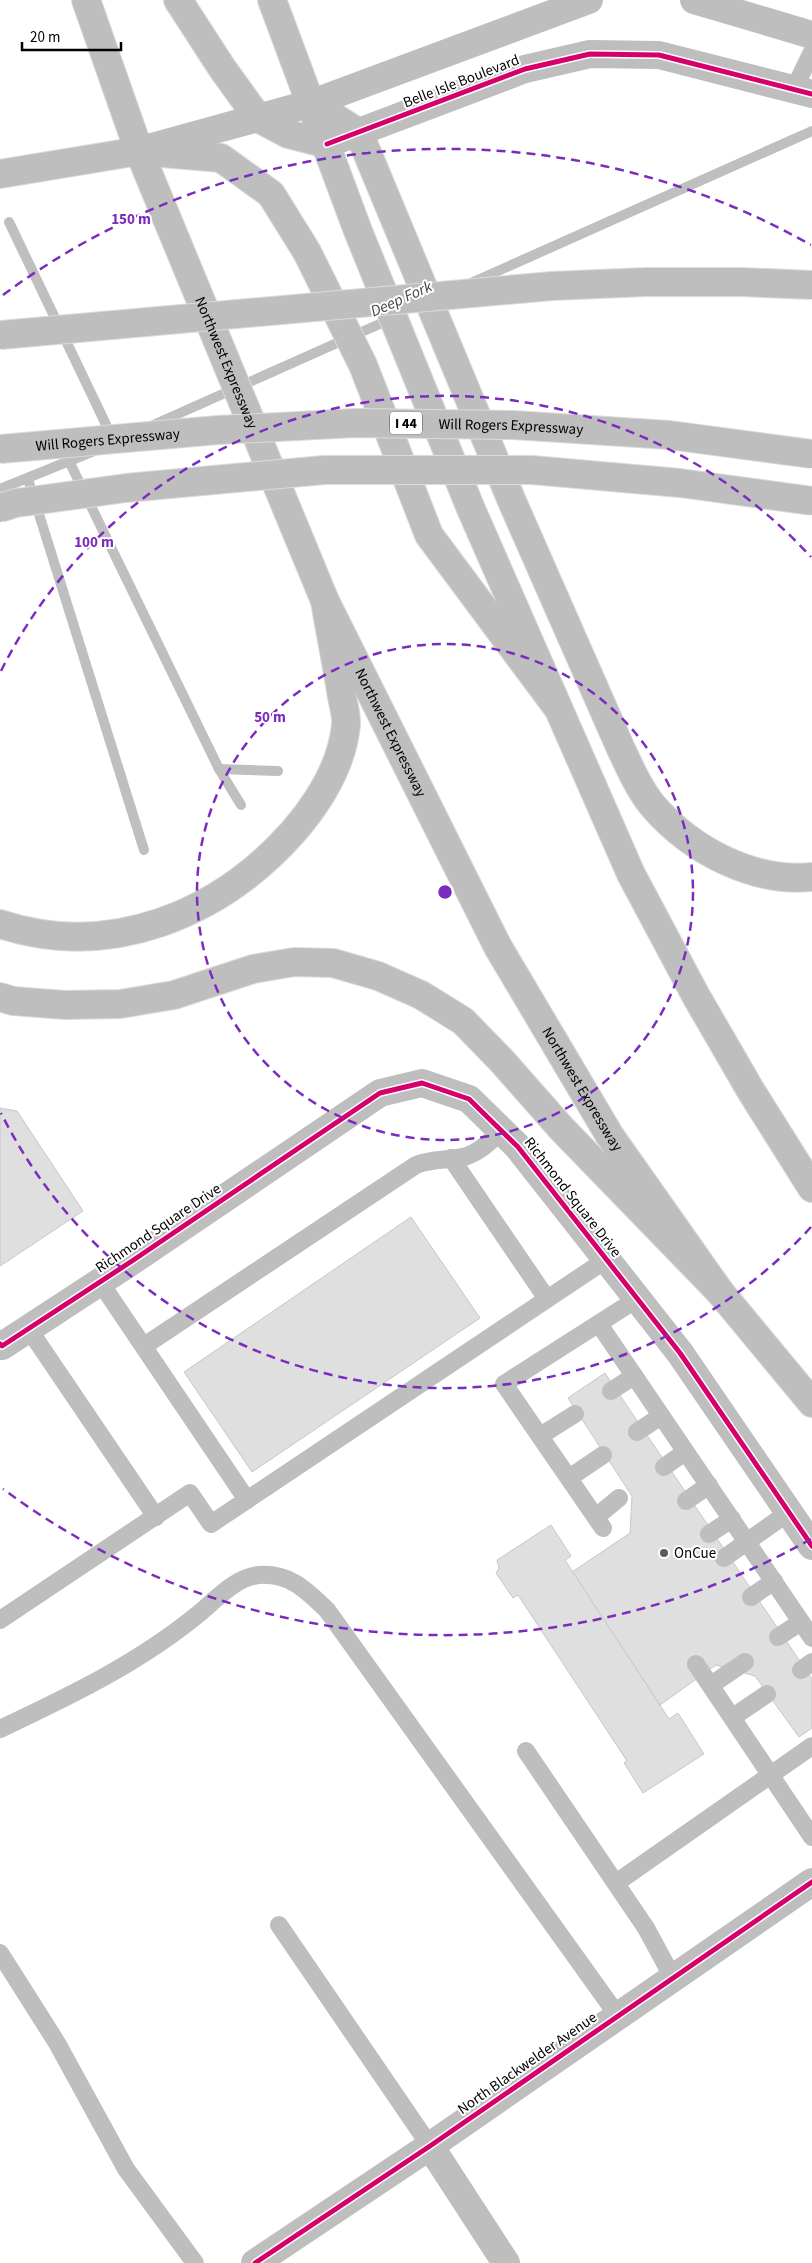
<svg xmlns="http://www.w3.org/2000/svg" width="812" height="2263" font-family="'Source Sans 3',sans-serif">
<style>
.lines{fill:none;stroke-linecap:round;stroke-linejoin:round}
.stream{stroke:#bfbfbf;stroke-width:10}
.building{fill:#dfdfdf;stroke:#c7c7c7}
.trunk-casing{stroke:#dbdbdb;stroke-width:30}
.motorway-casing{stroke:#dbdbdb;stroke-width:30}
.service{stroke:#bebebe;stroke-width:18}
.minor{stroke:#bebebe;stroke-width:28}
.tertiary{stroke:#bebebe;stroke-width:28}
.trunk{stroke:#bebebe;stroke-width:28}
.motorway{stroke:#bebebe;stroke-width:28}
.motorway-bridge-casing{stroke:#dbdbdb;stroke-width:30;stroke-linecap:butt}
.motorway-bridge{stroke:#bebebe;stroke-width:28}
.cycleway-casing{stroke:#fff;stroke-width:8}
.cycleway{stroke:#d6006c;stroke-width:5}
.ring{fill:none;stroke:#7b2cbf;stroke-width:2.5;stroke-dasharray:9 6}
.poi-dot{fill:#595959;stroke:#fff;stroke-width:2}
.labels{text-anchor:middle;stroke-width:4;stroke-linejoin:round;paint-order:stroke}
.shield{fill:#fff;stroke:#4c4c4c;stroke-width:1}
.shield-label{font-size:14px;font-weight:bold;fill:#000}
.street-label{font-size:15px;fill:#000;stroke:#fff}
.poi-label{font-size:15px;fill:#000;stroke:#fff;text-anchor:start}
.water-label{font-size:16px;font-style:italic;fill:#444;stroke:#fff}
.centre{fill:#7b2cbf;stroke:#fff;stroke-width:2.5}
.ring-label{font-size:15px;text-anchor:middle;font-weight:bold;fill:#7b2cbf;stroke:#fff;stroke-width:4;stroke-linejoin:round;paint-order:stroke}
</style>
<rect width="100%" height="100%" fill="#fff"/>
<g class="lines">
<g class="stream">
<polyline points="9,222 112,437"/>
<polyline points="471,283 812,131"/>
<polyline points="151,426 393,318"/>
<polyline points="69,461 219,769 241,805"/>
<polyline points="28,479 144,850"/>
<polyline points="0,489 94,451"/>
<polyline points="219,769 278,771"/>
</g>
</g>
<g class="building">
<polygon points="0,1108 17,1111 83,1211 0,1266"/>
<polygon points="411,1217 480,1318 252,1472 184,1372"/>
<polygon points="605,1373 812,1679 812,1728 799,1737 755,1676 716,1665 660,1705 572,1572 630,1533 632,1496 568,1398"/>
<polygon points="551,1525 571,1556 565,1560 669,1719 678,1713 704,1754 643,1793 624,1763 627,1761 518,1595 513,1598 496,1573 499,1568 497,1560"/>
</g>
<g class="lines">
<g class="trunk-casing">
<g id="trunk">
<path id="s1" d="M86,0L139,151L325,601L498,947L610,1136L720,1292L812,1403"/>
<polyline points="178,0 222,68 258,118 288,134 327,144"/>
<polyline points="272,0 358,231 471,509 631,874 696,996 751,1091 812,1188"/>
</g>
</g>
<g class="motorway-casing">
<g id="motorway">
<path d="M312,103L359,133L511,499L621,749C630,768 639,789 653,806C691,850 753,883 812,877"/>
<polyline points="0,174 139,151 221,158 271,194 307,252 363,365 429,535 557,707"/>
<path d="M0,924C110,960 219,915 293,832C319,802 342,765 346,725C347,714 342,701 341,691C336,661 330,631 325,601"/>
<polyline points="0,997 13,1001 65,1005 120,1004 174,995 253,969 294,962 333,963 378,976 421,995 463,1021 501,1060 561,1128 720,1292"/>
</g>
</g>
<g class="service">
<polyline points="794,89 812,52"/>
<polyline points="451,1158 547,1299"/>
<polyline points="100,1282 247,1500"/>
<polyline points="599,1324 812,1638"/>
<polyline points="28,1328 156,1517"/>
<path d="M144,1346L416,1165C433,1158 450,1161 467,1156C480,1152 491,1140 502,1131"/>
<polyline points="611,1391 634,1376"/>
<polyline points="637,1432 661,1416"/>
<polyline points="540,1436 575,1414"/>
<polyline points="664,1467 685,1452"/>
<polyline points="569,1478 603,1455"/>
<polyline points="686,1501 709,1485"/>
<polyline points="596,1517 619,1498"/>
<polyline points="603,1528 504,1384 637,1299"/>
<polyline points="709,1534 732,1519"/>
<polyline points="724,1558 789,1512"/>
<polyline points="751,1597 774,1581"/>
<polyline points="0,1620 190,1493 211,1524 607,1259"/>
<polyline points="778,1637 801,1622"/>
<polyline points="696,1664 812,1837"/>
<polyline points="801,1670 812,1662"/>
<polyline points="711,1685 745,1662"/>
<polyline points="733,1717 767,1694"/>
<path d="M0,1729C72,1695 141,1662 202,1611C218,1597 237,1577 259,1575C290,1573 306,1590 327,1610L618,2016"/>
<polyline points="526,1751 646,1928 673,1978"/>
<polyline points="616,1883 812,1746"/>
<polyline points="279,1925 430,2146"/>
<polyline points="0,1953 57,2043 126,2169 195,2263"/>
</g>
<g class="minor">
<polyline points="0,1344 2,1346 132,1261 380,1093 422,1083 469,1099 518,1147 680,1353 812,1546"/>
<polyline points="430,2146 506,2263"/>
</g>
<g class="tertiary">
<polyline points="694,0 812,35"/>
<polyline points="327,144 525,69 590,54 659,55 812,94"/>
<polyline points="141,150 312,103 589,0"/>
<polyline points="255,2263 430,2146 812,1882"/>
</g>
<use href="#trunk" class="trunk"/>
<use href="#motorway" class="motorway"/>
<g class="motorway-bridge-casing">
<g id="motorway-bridge">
<polyline points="0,335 552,286 646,282 741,282 812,285"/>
<path id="s2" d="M0,449L218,430L356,423L513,425L669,435L812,454"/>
<polyline points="0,508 16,503 126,488 324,470 532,470 680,483 812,501"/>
</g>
</g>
<use href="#motorway-bridge" class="motorway-bridge"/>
<g class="cycleway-casing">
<g id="cycleway">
<polyline points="327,144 525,69 590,54 659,55 812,94"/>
<polyline points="0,1344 2,1346 132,1261 380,1093 422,1083 469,1099 518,1147 680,1353 812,1546"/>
<polyline points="255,2263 430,2146 812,1882"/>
</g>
</g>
<use href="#cycleway" class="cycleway"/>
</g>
<g class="ring">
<circle cx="445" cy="892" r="248"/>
<path d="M811 1227A496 496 0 0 1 1 1113M1 671A496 496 0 0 1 811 557"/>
<path d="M811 1539A743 743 0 0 1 3 1489M3 295A743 743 0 0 1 811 245"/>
</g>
<circle class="poi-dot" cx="664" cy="1553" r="5"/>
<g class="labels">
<rect class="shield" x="390" y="411.5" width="32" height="23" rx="4"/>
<g class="shield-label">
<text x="406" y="428">I 44</text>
</g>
<g class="street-label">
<text transform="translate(461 81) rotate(-21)" y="5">Belle Isle Boulevard</text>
<text dy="5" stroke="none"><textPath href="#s1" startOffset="389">Northwest Expressway</textPath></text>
<text dy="5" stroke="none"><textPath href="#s2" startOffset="512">Will Rogers Expressway</textPath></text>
<text dy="5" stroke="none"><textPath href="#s2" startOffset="108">Will Rogers Expressway</textPath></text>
<text dy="5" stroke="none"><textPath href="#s1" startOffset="794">Northwest Expressway</textPath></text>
<text dy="5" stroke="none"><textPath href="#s1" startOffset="1199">Northwest Expressway</textPath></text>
<text transform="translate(573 1197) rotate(52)" y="5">Richmond Square Drive</text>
<text transform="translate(158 1228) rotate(-34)" y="5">Richmond Square Drive</text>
<text transform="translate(527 2063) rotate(-35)" y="5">North Blackwelder Avenue</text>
</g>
<g class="poi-label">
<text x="674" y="1558">OnCue</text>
</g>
<g class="water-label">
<text transform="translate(401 298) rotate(-24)" y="6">Deep Fork</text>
</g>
</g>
<circle cx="445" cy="892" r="8" class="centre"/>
<g class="ring-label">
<text x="131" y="224">150 m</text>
<text x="94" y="547">100 m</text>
<text x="270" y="722">50 m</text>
</g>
<path d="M22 42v8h99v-8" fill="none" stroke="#000000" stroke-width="2.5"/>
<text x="30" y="42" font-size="15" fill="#000000" stroke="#ffffff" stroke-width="4" paint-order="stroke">20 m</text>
</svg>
